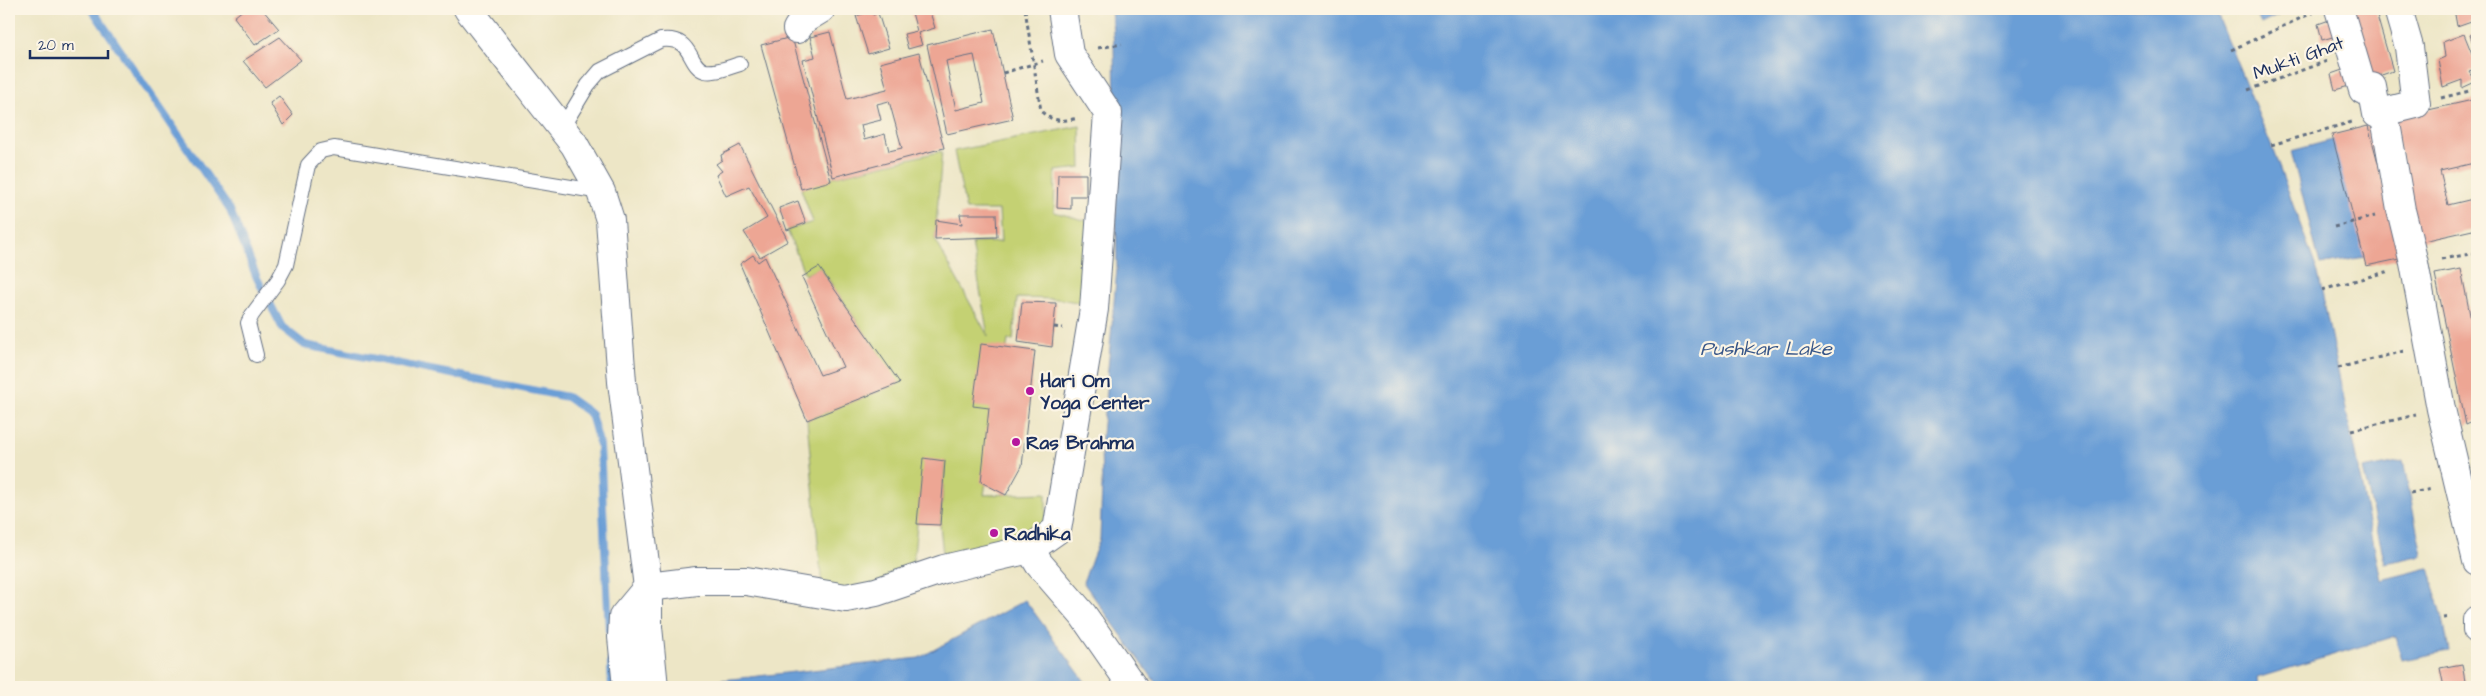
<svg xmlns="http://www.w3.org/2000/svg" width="2486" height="696" font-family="'Architects Daughter',sans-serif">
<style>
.green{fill:#c4d173;stroke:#708068}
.water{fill:#6b9ed6;stroke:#43669a}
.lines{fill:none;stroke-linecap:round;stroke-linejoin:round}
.stream{stroke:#6b9ed6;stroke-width:8}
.building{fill:#eda694;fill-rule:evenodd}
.lane-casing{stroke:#646f82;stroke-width:16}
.street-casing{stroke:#646f82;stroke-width:30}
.path{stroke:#646f82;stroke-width:3;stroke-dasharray:4 4;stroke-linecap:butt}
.lane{stroke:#fff;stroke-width:14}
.street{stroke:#fff;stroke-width:28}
.poi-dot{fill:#b5179e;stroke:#fcf5e5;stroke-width:2}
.labels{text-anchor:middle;stroke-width:4.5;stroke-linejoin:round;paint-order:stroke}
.street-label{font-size:19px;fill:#1b2f5e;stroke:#fcf5e5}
.poi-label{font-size:19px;font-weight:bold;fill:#1b2f5e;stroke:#fcf5e5;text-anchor:start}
.water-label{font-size:20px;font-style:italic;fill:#375688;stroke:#fcf5e5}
</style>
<rect width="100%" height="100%" fill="#fcf5e5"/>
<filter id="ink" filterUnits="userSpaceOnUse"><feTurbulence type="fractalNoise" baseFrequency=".02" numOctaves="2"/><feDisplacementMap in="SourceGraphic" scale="10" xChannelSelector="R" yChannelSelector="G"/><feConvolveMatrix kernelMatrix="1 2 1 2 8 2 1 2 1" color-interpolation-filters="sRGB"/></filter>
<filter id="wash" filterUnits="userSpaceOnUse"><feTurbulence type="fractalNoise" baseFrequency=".0096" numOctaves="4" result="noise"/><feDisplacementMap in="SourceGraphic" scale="20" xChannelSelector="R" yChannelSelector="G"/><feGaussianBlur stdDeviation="1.12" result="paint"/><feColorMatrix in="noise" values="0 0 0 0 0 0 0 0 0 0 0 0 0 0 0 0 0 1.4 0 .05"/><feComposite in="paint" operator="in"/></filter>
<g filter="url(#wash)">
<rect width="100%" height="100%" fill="#ede6c6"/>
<polygon class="green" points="1080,126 1081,168 1055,171 1054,212 1095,223 1087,304 1060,299 1017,298 1013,340 1008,340 984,495 1046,493 1046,526 944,565 940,525 945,461 917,524 912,575 846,594 822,587 807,420 899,383 820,267 805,275 787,230 813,222 801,189 833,177 942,151 935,239 988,336 972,243 1001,242 999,210 966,210 954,151"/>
<g class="water">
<polygon points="1111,9 2215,9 2271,145 2318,273 2381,580 2429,568 2443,618 2449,651 2402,660 2395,636 2257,678 2258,687 1159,687 1083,582 1100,539 1102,486 1101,446 1117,269 1114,45"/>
<polygon points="2254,9 2279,9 2281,14 2261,24"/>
<polygon points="2340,138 2370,256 2320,265 2291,151"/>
<polygon points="2403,461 2422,555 2385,563 2363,469"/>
<polygon points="1025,600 1089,687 696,687 696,683 919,658"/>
</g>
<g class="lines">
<g class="stream">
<polyline points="92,9 230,210 257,278 282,327 305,345 567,397 591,414 600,446 609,630"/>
<polyline points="611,661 612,687"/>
</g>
</g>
<g id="blocks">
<g class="building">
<polygon points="244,9 262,9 279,29 255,45 234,17"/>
<polygon points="911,9 929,9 935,28 918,33 922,45 908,49 904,34 917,31"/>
<polygon points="2347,9 2375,9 2393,71 2365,81"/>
<polygon points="2454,9 2477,9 2477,19 2457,26"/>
<polygon points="872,11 873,15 878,13 889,48 868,54 856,16"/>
<polygon points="2338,17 2343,34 2322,40 2318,24"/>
<path d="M993,29L1013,119L947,134L927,45ZM974,55L984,103L956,110L946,61Z"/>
<path d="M830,32L847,99L887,89L880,63L919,53L944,148L833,177L803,60L815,57L810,37ZM889,101L902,148L889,151L885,134L864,140L861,125L881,120L877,104Z"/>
<polygon points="2477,32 2477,54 2470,35"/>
<polygon points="2464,34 2477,66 2477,69 2469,72 2475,82 2462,88 2462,80 2443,87 2438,60 2445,57 2443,42"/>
<polygon points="280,37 301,60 265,87 243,61"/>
<polygon points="792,37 831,181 801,189 761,45"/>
<polygon points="2351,67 2356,84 2335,90 2331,74"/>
<polygon points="279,96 293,115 283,125 270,103"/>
<polygon points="2477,99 2477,174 2474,163 2440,171 2448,205 2477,198 2477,229 2419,242 2393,118"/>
<polygon points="2368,126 2404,258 2366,266 2332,135"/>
<polygon points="740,145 788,241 760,257 744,232 767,218 749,186 726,196 716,175 722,171 716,164 722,160 721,155"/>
<polygon points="1058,174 1086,174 1086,196 1071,196 1071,209 1057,208"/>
<polygon points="798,201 806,223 787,230 779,208"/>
<polygon points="960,214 996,214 997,237 935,239 936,220 962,224"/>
<polygon points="753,255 758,262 765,257 820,375 843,367 802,277 819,267 900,383 807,420 740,264"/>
<polygon points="2461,269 2477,351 2477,420 2466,425 2435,274"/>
<polygon points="1022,302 1056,303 1052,347 1018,342"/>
<polygon points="981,344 1035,351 1022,466 1006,495 981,482 989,408 973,406"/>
<polygon points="923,458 945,461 940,525 917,524"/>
<polygon points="2462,664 2466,687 2444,687 2440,668"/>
</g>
</g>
</g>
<g filter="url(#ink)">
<use href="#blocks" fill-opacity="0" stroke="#646f82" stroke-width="1"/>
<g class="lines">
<g class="lane-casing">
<g id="lane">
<path d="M562,128L588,85L600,71L661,40C694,36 687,66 705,71C716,73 729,67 740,64"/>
<polyline points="256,355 248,323 252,315 278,280 286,265 308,165 321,151 334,148 601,192"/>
</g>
</g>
<g class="street-casing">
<g id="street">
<polyline points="468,9 574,144 601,192 610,220 622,382 648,587 648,627 654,687"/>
<polyline points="2339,9 2363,90 2372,87 2377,114"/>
<polyline points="2398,9 2409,47 2416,104 2384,112 2401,210 2414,263 2441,409 2477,561"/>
<polyline points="797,29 803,20 821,9"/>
<polyline points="1030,549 1057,530 1094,309 1108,113 1069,54 1062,9"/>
<polyline points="2477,620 2477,629"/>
<polyline points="627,687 622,637 623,617 648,587 697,581 746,581 846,598 876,592 944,569 1030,549 1039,564 1083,615 1133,687"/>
</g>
</g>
<g class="path">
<polyline points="939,9 948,12 965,9"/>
<path d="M1025,9L1041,111C1053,123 1064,121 1079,118"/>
<polyline points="1098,48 1122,44"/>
<polyline points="2231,50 2312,13"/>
<polyline points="1003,73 1043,61"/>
<polyline points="2248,90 2327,61"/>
<polyline points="2441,98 2477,89"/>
<polyline points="2271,145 2352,122"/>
<polyline points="2334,227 2375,216"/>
<polyline points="2441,259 2477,253"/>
<polyline points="2322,290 2389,271"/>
<polyline points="1054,327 1063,328"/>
<polyline points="2338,368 2404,351"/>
<polyline points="2351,430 2416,415"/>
<polyline points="2410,493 2433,489"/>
<polyline points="2443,618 2450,617"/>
</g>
<use href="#lane" class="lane"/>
<use href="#street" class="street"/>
</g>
</g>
<g class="poi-dot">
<circle cx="1030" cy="391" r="5"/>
<circle cx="1016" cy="442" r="5"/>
<circle cx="994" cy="533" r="5"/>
</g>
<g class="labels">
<g class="street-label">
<text transform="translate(2298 57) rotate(-20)" y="7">Mukti Ghat</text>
</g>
<g class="poi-label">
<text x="1040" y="387">Hari Om<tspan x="1040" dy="22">Yoga Center</tspan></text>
<text x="1026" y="449">Ras Brahma</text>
<text x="1004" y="540">Radhika</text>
</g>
<g class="water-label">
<text x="1766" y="355">Pushkar Lake</text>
</g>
</g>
<rect width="2486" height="696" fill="none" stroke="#fcf5e5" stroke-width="30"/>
<path d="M30 50v8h78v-8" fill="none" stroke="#1b2f5e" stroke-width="2.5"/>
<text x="38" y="50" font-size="15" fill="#1b2f5e" stroke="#fcf5e5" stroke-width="4" paint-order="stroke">20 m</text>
</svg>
